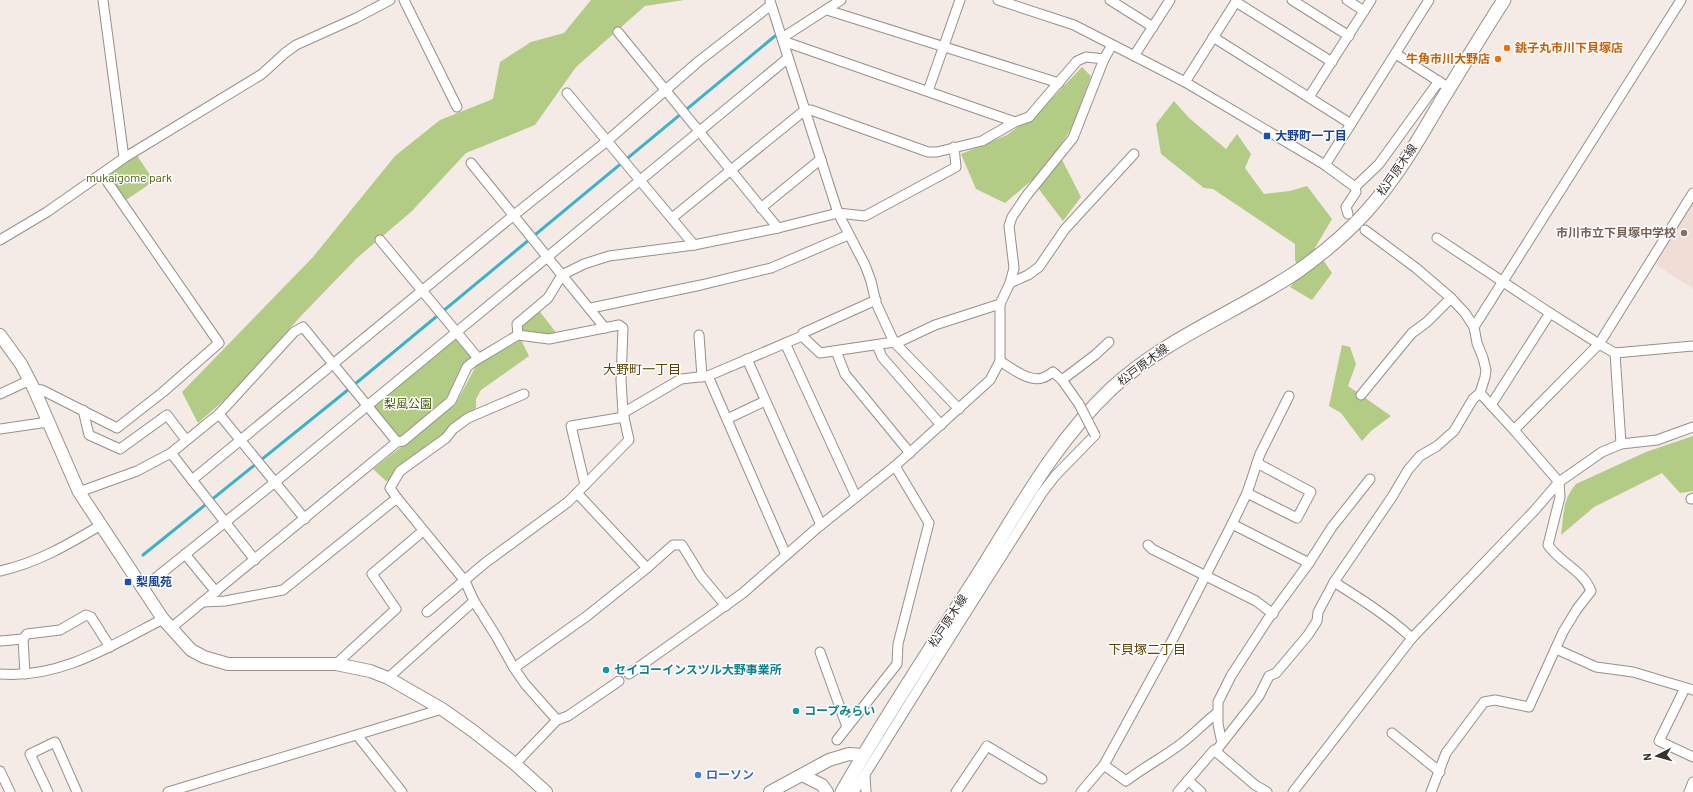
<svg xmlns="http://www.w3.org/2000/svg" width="1693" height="792" font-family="Barlow,'Noto Sans JP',sans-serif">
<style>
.built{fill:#f0ded6}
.green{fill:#b2cc85}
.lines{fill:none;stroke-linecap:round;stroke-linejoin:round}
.stream{stroke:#3cb2c9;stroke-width:3}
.minor-casing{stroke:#988f8a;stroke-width:11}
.tertiary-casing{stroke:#988f8a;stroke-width:14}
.secondary-casing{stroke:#988f8a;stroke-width:15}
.minor{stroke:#fff;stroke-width:9}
.tertiary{stroke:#fff;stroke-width:12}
.secondary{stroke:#fff;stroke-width:13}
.minor-bridge-casing{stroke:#988f8a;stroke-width:11;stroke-linecap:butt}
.minor-bridge{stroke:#fff;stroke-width:9}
.food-dot{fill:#e8710a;stroke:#fff;stroke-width:1.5}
.transit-dot{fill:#1a4fb4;stroke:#fff;stroke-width:1.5}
.education-dot{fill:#8d6e63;stroke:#fff;stroke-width:1.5}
.culture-dot{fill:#0f9aa8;stroke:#fff;stroke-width:1.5}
.shop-dot{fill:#3f7fe0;stroke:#fff;stroke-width:1.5}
.labels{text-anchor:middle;stroke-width:3;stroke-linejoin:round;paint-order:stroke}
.food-label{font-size:12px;font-weight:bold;fill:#c56008;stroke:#fff;text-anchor:start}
.transit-label{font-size:12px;font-weight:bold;fill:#164399;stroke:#fff;text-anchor:start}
.street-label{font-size:12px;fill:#363230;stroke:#fff}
.park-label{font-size:12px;fill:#435a00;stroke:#fff}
.education-label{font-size:12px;font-weight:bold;fill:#785e54;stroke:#fff;text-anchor:end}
.culture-label{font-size:12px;font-weight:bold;fill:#0d838f;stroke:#fff;text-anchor:start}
.shop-label{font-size:12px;font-weight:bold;fill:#366cbe;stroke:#fff;text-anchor:start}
.neighbourhood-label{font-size:13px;fill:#5c4304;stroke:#fff}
</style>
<rect width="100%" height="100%" fill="#f4eae6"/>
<polygon class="built" points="1693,202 1693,289 1655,264"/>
<g class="green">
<polygon points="591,0 684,0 645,6 576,67 535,125 466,153 412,211 357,258 299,318 229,396 198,423 182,392 313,257 395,156 440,120 493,99 500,62 531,42 564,33"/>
<polygon points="1082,67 1091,76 1072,128 1057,150 1081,197 1063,221 1032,180 1005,203 976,189 961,154 1007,135 1041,110"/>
<polygon points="1174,101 1189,118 1226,149 1237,134 1251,154 1245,168 1264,194 1290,191 1307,186 1332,219 1315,248 1332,273 1312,300 1290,287 1300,274 1295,260 1295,244 1213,189 1204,188 1161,154 1156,124"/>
<polygon points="136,154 154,181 123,202 104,174"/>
<polygon points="537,308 558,335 549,337 520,333 519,325"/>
<path d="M454,338L458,339L471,354V357C460,369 457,385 447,397C437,409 414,425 401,436H397L374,407V405Z"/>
<polygon points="521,340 529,356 481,390 476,399 476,408 445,432 390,480 386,481 373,469 455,405 476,366"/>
<polygon points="1342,345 1350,347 1356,364 1348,386 1391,416 1371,431 1362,441 1341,413 1329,406"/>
<path d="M1693,436V491L1680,493L1662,473L1594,507L1561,535C1564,515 1562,500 1576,484L1646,452Z"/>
</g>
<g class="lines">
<polyline class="stream" points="143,555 349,389 775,36"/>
<g class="minor-casing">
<g id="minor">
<polyline points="103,0 124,158"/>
<polyline points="404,0 457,107"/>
<polyline points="998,0 1074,25 1185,82 1325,165 1355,187 1356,192 1346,207 1348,214"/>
<polyline points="1110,0 1153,27"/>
<polyline points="1292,0 1349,36"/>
<polyline points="1347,0 1364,11"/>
<polyline points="770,1 838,213 865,265 871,281 876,303 894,342 899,342 935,325 1000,304"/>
<polyline points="1236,2 1332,62"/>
<polyline points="827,10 1059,83"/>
<polyline points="618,32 778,228"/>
<polyline points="1213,37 1351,124"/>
<polyline points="782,38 841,0"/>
<polyline points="783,41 1015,122"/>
<polyline points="1396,54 1443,84"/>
<polyline points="1134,56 1170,0"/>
<polyline points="1185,82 1237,0"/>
<polyline points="928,91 960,0"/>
<polyline points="567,93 694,245"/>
<polyline points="1309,97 1371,0"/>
<polyline points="471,163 605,328"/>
<polyline points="1325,165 1429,0"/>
<polyline points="1355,187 1379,164 1439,81"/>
<polyline points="761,208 821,159"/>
<polyline points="672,218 805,110 811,110 928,152 937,152 982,141 1015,122 1029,117 1077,61 1086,57 1104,59"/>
<polyline points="1437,238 1550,313 1599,344 1615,353 1693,346"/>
<polyline points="0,240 47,212 124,158 262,74 285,53 296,45 356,18 390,0"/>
<polyline points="380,240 478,358"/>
<polyline points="1010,283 1028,275 1039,267 1065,229 1134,154"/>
<polyline points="591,308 701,285 771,268 848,235"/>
<polyline points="1474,327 1681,0"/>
<polyline points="699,335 702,377"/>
<polyline points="802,336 803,333 876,300"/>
<polyline points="785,343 856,497"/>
<polyline points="877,345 882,357 941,425"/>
<polyline points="836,351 845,374 910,453"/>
<polyline points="1615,353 1621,444"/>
<polyline points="747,359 821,525"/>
<path d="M1000,361C1011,368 1029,382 1042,378C1046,377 1050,374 1053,372L1062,380L1079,404"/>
<polyline points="708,376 786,555"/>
<polyline points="1062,380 1095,355 1109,342"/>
<polyline points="34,389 42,390 117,428 163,392 219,343 102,174"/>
<polyline points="0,394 30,380"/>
<polyline points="1361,395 1412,333 1427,322 1451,298"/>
<polyline points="1491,405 1550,313"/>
<polyline points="83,410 89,435 120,449 167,415 186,440"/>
<polyline points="623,413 681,379 708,376 802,336 820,353 894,342 959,409"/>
<polyline points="219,414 305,519"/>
<polyline points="727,419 765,401"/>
<polyline points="0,429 48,422"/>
<polyline points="1514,430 1599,344 1693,193"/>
<polyline points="171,453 192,480"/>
<polyline points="585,485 571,426 624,417"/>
<polyline points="79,492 137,471 171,453 219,414 294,332 303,327 397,442"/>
<polyline points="1247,493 1297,518 1311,492 1257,463"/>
<polyline points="397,498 390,488 400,471 446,438 453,429 468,418 524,394"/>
<polyline points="1691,499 1693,498"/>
<polyline points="1232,524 1309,563"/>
<polyline points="1148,545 1152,549 1256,601 1273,614"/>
<polyline points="185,554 216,592"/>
<polyline points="255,560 192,480 514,215 607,141 699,61 771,5"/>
<polyline points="647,568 673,545 682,545 701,576 726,606"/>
<path d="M0,571C37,563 69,544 101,525"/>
<path d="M1334,582C1361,599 1388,616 1412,638"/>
<polyline points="143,588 274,483 788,58"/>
<polyline points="202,602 225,601 283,590 397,498 465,581 474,601 496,636 514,668 525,684 557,720"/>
<polyline points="427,612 485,563 568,502 629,440 623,413 621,380 623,328 619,325 549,339 518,335"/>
<polyline points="171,628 397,442 403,441 451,401 467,367 473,362 518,335 517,324 548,298 562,275 584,264 609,256 694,245 778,228 838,213 865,216 956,167 954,147"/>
<polyline points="955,630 1042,493 1055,476 1095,435"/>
<polyline points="23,639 27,634 60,630 86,615 91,617 110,647"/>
<polyline points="0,641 23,639 25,674"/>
<polyline points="1556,649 1596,667 1633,672 1693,690"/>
<polyline points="820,652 847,727"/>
<polyline points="336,664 396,609 372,574 423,531"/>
<polyline points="514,668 587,616 647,568 577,493"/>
<path d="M0,674C61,679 112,645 163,619"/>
<polyline points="629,674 743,593 816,529 895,466 990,380 1000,361 1000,304 1010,283 1014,268 1009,226 1012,217 1027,195 1073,138 1104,59 1112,45"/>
<polyline points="388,678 474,601"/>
<polyline points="1685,688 1659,741 1693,757"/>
<polyline points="1392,733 1440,772"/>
<polyline points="357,735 402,792"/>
<polyline points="837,740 897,664 898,644 929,523 895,466"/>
<polyline points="1222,743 1218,724 1218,702 1231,676 1268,619 1309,563 1332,527 1370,479"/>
<polyline points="1215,752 1259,696 1269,676 1276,673 1308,635 1317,621 1318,612 1334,582 1392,497 1408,470 1420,456 1437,446 1454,431 1473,399 1480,393 1485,377 1486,370 1483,358 1477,343 1474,327 1465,313 1451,298 1416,268 1365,230"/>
<polyline points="515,764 557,720 568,716 619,681"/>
<path d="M1104,765L1126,781C1144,767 1164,757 1182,743C1194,734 1205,722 1217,713"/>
<polyline points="0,771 10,792"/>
<polyline points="865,775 866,792"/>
<polyline points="1188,780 1201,792"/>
<polyline points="48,792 30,754 55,742 77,792"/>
<polyline points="168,792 442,709"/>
<polyline points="854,792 955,630 951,627"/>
<polyline points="956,792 987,746 1042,779"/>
<polyline points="1081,792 1104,765 1174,637 1232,524 1247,493 1260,454 1289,396"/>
<polyline points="1178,792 1214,750 1255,785 1267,792"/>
<polyline points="1293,792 1412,638 1534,511 1559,482 1602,452 1621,444 1657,440 1693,427"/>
<path d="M1431,792L1446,753L1484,702L1495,700L1529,707L1563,632L1577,609L1591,591C1583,570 1560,563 1548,545L1560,497L1559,482L1514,430L1480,393"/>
<polyline points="1689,792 1693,782"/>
</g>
</g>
<g class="tertiary-casing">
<g id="tertiary">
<polyline points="0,335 21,364 34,389 79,492 163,619 191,650 204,657 228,664 336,664 370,671 388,678 442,709 473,731 515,764 546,792"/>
<polyline points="802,775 822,785 827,792"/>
<polyline points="770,792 829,760 849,754 863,755"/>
</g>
</g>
<g class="secondary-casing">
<path id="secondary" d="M842,792C885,717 933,645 979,573C1020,508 1054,443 1111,389C1167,337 1236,313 1298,271C1322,254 1346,234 1366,212C1395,180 1418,141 1440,103C1461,69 1482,34 1504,0"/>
</g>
<use href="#minor" class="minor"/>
<use href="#tertiary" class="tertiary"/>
<use href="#secondary" class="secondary"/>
<g class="minor-bridge-casing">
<polyline id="minor-bridge" points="1079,404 1095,435"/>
</g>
<use href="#minor-bridge" class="minor-bridge"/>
</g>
<g class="food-dot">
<circle cx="1507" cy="48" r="4"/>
<circle cx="1498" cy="59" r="4"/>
</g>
<g class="transit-dot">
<rect x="1263" y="132" width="8" height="8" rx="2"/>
<rect x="124" y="578" width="8" height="8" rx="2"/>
</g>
<circle class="education-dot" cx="1684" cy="233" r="4"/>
<g class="culture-dot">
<circle cx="606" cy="670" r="4"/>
<circle cx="796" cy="711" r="4"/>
</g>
<circle class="shop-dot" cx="698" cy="775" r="4"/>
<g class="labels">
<g class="food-label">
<text x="1515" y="52">銚子丸市川下貝塚店</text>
<text x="1490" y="63" text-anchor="end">牛角市川大野店</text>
</g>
<g class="transit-label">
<text x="1275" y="140">大野町一丁目</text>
<text x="136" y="586">梨風苑</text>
</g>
<g class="street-label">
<text transform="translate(1397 170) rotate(-55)" y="4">松戸原木線</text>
<text transform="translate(1143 365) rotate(-37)" y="4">松戸原木線</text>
<text transform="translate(948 621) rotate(-57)" y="4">松戸原木線</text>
</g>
<g class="park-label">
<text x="129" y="182">mukaigome park</text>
<text x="408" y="408">梨風公園</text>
</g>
<g class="education-label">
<text x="1676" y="237">市川市立下貝塚中学校</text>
</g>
<g class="culture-label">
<text x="614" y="674">セイコーインスツル大野事業所</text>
<text x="804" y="715">コープみらい</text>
</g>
<g class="shop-label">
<text x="706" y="779">ローソン</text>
</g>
<g class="neighbourhood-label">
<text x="642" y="374">大野町一丁目</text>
<text x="1147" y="654">下貝塚二丁目</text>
</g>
</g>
<g transform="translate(1657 756) rotate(264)" stroke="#ffffff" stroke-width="3" paint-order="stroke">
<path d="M0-3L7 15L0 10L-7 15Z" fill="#363230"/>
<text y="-6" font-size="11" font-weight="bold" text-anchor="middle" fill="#363230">N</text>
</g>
</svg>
